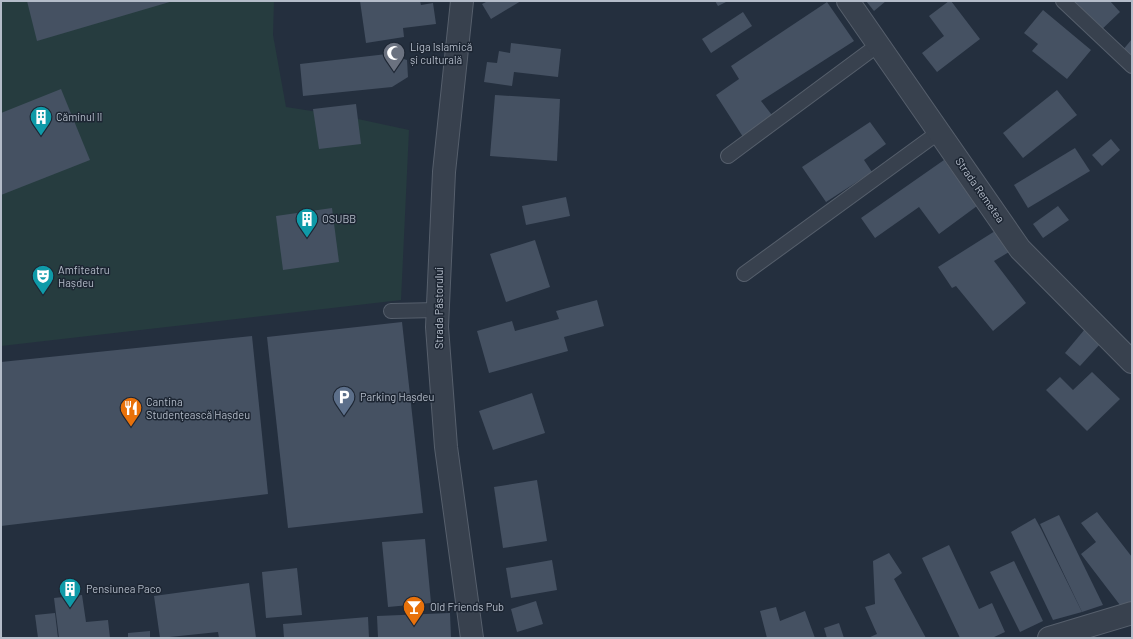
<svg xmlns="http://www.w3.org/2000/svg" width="1133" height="639" font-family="Barlow,sans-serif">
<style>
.green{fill:#263c3f}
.building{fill:#455162}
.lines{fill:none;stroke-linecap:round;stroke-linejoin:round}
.service-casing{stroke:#565f6c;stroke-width:16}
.minor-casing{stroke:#565f6c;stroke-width:24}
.tertiary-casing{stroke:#565f6c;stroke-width:24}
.service{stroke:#38414e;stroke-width:14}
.minor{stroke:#38414e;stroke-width:22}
.tertiary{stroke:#38414e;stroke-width:22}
.labels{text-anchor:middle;stroke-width:3;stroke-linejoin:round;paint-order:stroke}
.poi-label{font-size:11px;fill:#b4bcc9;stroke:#1d2633;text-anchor:start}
.street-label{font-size:11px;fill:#b4bcc9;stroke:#1d2633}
</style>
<rect width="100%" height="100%" fill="#242f3e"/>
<polygon class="green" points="1,1 274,1 273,35 286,107 344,116 409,130 401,300 1,346"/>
<g class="building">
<polygon points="27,1 173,1 37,41"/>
<polygon points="360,1 420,1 421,5 433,3 436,24 403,28 404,37 366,43"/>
<polygon points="488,1 521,1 491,19 482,4"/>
<polygon points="715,1 728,1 718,6"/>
<polygon points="866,1 886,1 874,11"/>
<polygon points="949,1 951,1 980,39 937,72 922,53 944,36 929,16"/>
<polygon points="1067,1 1110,1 1120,12 1098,33"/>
<polygon points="827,2 854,41 761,101 775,119 745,140 716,95 739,79 731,66"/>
<polygon points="1043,10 1091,50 1067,79 1032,51 1038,44 1024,33"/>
<polygon points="743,12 752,26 711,53 702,39"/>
<polygon points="1132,39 1132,60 1122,51"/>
<polygon points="511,43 561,49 558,77 514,72 512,86 484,82 487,62 497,63 499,51 510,53"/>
<polygon points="387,54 407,60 408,77 392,87 303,96 300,64"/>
<polygon points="61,89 90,160 1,195 1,113"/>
<polygon points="1057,90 1077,115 1023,158 1003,133"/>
<polygon points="495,95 560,99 557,161 490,156"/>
<polygon points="356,104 361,144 319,149 313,109"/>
<polygon points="870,122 886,144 864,160 872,172 826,202 802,167"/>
<polygon points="1111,139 1120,150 1102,166 1092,155"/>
<polygon points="1075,148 1090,171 1028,208 1014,185"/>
<polygon points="944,160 977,206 939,234 919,207 875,238 861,218"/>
<polygon points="566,197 570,216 526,225 522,206"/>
<polygon points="1058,206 1069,220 1043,238 1033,224"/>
<polygon points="332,208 339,262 283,270 276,216"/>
<polygon points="995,231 1009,252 994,261 1026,303 993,331 956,286 952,288 938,267"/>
<polygon points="535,240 550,287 506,302 490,254"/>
<polygon points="597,300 604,326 564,337 568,351 489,373 477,331 512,321 515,331 559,319 556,311"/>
<polygon points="402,322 423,513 288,528 267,337"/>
<polygon points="1085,329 1101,343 1080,366 1065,353"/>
<polygon points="252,336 268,494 1,526 1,362"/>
<polygon points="1092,372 1120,399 1087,431 1046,390 1060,377 1073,390"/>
<polygon points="532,393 545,433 493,450 479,411"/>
<polygon points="537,480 547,541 503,548 494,487"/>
<polygon points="1097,512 1132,557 1132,602 1123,609 1081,554 1096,542 1081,523"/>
<polygon points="1059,515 1103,605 1082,612 1040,524"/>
<polygon points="1035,518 1041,529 1082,612 1053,620 1011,532"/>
<polygon points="425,539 431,603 388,607 382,542"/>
<polygon points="949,545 979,609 992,603 1005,632 992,638 960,638 922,558"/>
<polygon points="889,553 902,573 894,579 926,638 868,638 877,634 865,607 875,604 873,561"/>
<polygon points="552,560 557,590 511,598 506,568"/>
<polygon points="1014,561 1043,621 1020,632 990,572"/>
<polygon points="297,568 302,615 266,618 262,572"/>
<polygon points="249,583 256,638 219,638 218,632 160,638 154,596"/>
<polygon points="82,595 86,622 108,620 110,638 59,638 54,598"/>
<polygon points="536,601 543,624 517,632 511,609"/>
<polygon points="776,607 780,621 805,611 815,638 767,638 760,611"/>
<polygon points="55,613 58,638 38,638 35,615"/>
<polygon points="450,613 451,638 378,638 377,616"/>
<polygon points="368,617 369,638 284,638 283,624"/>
<polygon points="839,623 844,638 827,638 824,628"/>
<polygon points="150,631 150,638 128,638 128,633"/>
</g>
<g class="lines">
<g class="service-casing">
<g id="service">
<polyline points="1063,1 1132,66"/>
<polyline points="728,156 878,45"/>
<polyline points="744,274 939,132"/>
<polyline points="391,311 437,310"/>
</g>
</g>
<g class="minor-casing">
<g id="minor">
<polyline points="462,1 444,172 437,327 446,447 472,638"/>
<polyline points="848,1 1020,249 1132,362"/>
</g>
</g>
<g class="tertiary-casing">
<polyline id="tertiary" points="1049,638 1132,613"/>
</g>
<use href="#service" class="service"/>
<use href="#minor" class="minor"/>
<use href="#tertiary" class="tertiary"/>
</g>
<defs>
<g id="mosque-pin" transform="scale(1.15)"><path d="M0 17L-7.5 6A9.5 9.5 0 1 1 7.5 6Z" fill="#6b7280" stroke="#1d2633"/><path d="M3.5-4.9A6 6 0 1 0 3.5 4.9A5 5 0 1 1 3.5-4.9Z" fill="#fff"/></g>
<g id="building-pin" transform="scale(1.15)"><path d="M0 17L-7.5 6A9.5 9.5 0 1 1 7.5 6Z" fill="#0f9aa8" stroke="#1d2633"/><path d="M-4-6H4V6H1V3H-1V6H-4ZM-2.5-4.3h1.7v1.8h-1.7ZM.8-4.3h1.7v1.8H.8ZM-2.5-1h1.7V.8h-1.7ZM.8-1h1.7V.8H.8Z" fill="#fff"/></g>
<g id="theatre-pin" transform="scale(1.15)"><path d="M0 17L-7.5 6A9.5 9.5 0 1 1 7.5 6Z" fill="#0f9aa8" stroke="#1d2633"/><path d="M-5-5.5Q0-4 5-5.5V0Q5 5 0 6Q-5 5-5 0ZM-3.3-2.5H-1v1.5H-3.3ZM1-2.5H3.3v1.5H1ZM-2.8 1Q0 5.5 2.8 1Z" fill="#fff"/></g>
<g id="parking-pin" transform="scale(1.15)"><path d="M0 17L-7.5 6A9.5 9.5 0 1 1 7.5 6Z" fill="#5c6f8a" stroke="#1d2633"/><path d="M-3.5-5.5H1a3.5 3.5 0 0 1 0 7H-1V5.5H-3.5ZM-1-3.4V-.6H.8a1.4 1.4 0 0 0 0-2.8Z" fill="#fff"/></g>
<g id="restaurant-pin" transform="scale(1.15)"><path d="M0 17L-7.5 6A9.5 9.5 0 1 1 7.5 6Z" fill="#e8710a" stroke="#1d2633"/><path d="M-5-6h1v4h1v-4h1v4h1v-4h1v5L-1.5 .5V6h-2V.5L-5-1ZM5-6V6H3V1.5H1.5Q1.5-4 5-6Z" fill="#fff"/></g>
<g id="bar-pin" transform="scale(1.15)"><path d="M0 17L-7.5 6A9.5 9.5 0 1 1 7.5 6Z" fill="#e8710a" stroke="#1d2633"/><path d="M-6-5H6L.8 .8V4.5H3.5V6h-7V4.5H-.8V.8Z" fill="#fff"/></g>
</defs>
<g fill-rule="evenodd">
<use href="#mosque-pin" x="394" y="53"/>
<use href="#building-pin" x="41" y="117"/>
<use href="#building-pin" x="307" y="219"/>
<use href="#theatre-pin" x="43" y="276"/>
<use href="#parking-pin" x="344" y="397"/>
<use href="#restaurant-pin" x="131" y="408"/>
<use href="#building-pin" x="70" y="589"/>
<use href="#bar-pin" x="414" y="607"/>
</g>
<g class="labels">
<g class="poi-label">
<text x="410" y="51">Liga Islamică<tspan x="410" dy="13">și culturală</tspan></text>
<text x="56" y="121">Căminul II</text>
<text x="322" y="223">OSUBB</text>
<text x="58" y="274">Amfiteatru<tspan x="58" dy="13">Hașdeu</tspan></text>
<text x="360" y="401">Parking Hașdeu</text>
<text x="146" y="406">Cantina<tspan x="146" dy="13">Studențească Hașdeu</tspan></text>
<text x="86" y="593">Pensiunea Paco</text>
<text x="430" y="611">Old Friends Pub</text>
</g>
<g class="street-label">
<text transform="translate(980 190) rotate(55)" y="4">Strada Remetea</text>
<text transform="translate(439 308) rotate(-90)" y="4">Strada Păstorului</text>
</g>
</g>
<rect width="1133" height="639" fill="none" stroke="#b4bcc9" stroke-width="4"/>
</svg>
